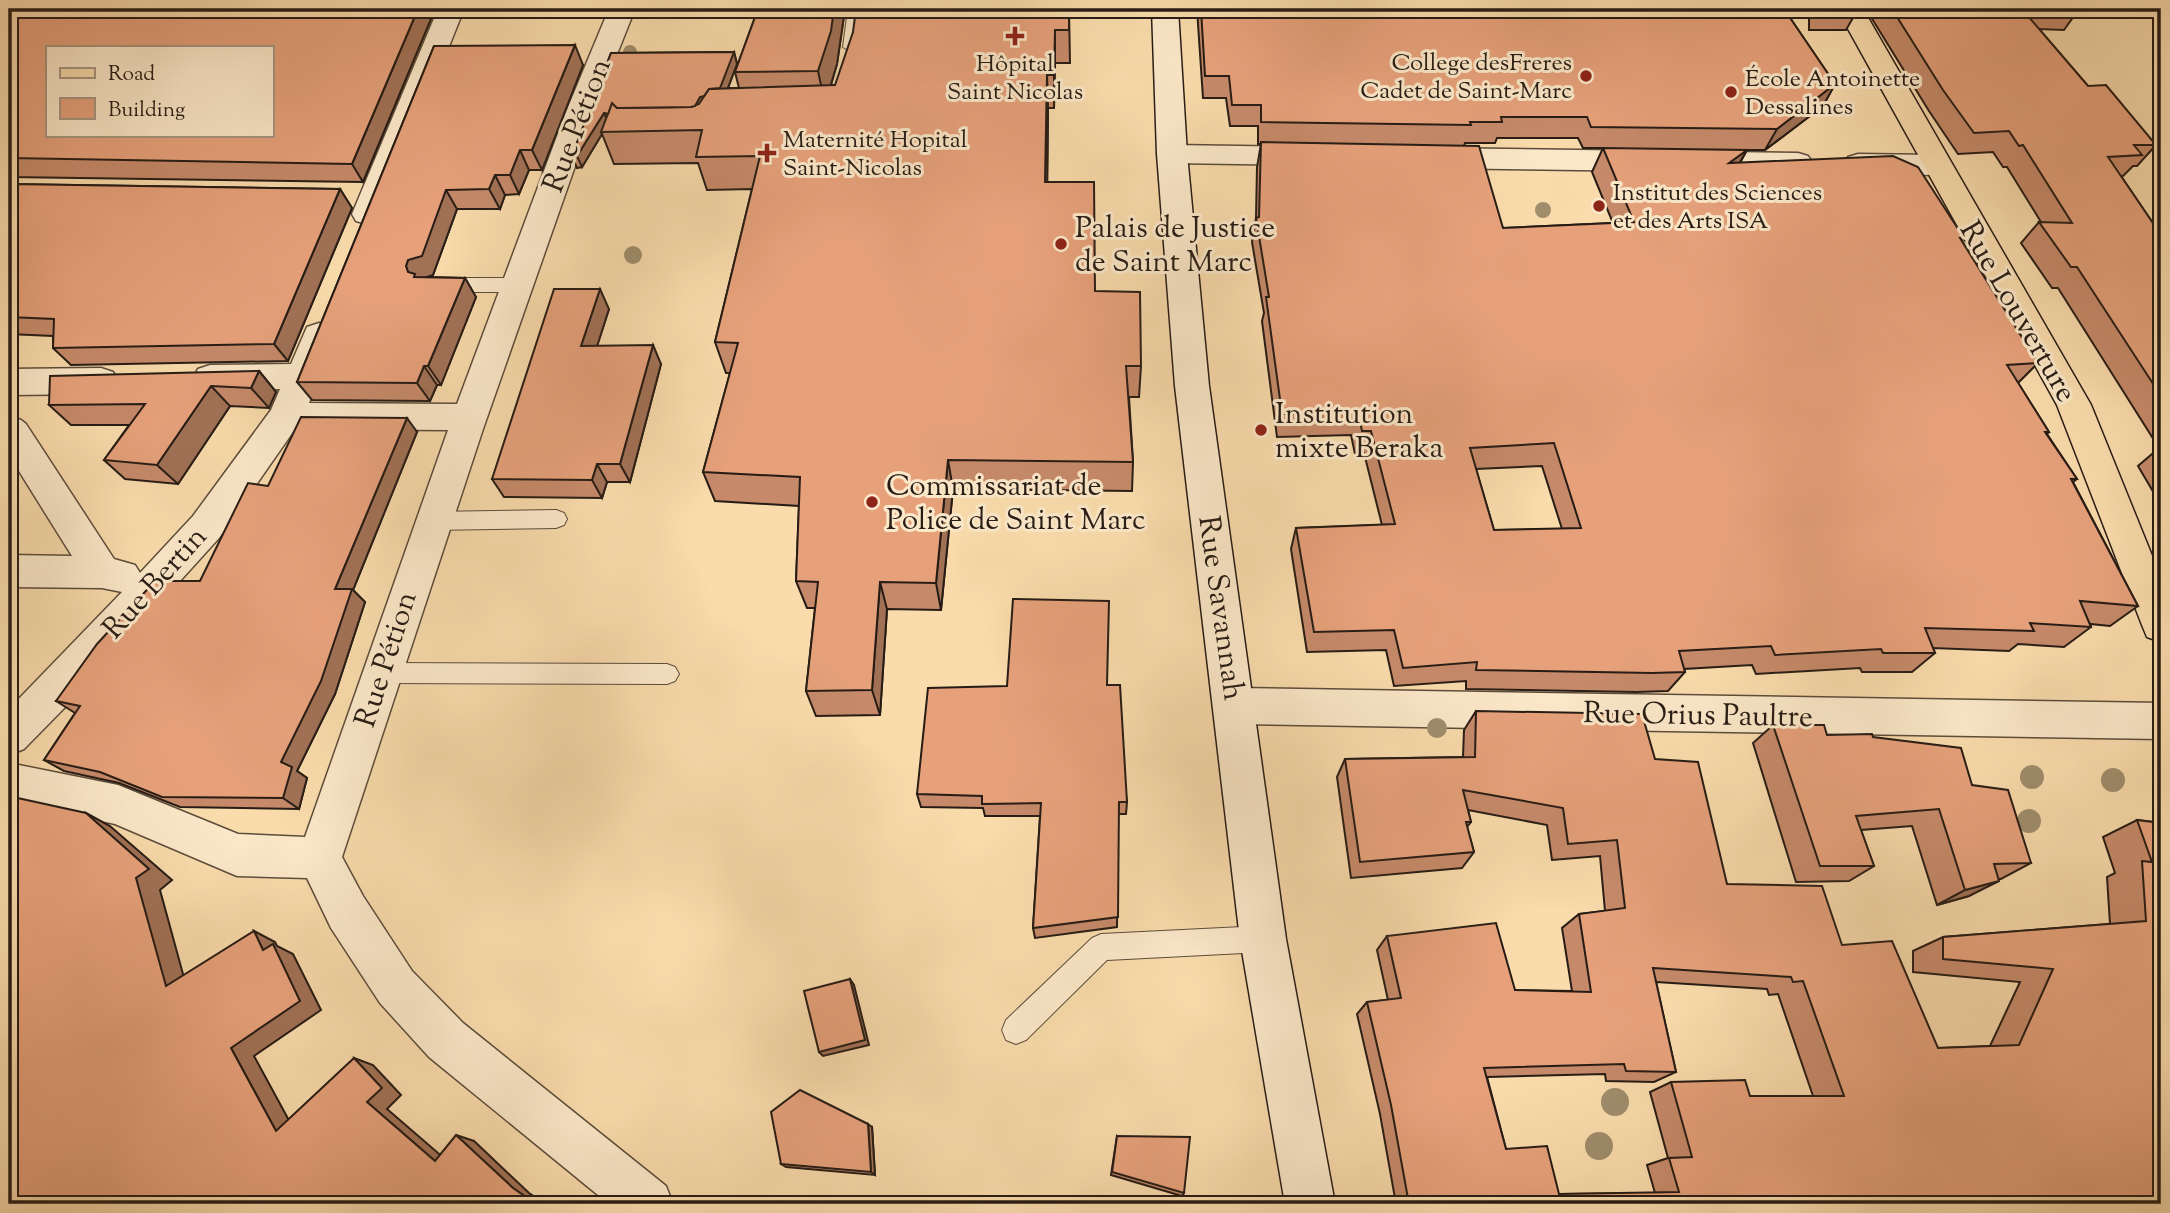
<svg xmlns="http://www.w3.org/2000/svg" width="2170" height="1213" font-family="'Sorts Mill Goudy',serif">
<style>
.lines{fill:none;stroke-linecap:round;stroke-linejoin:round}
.lane-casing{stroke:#5c4c3b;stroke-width:2}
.street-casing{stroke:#5c4c3b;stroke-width:3}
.secondary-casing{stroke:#271c15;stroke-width:3}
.primary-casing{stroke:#271c15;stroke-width:3}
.lane{fill:#fbe8c9;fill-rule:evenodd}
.street{fill:#fbe8c9;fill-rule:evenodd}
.secondary{fill:#fbe8c9;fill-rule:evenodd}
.primary{fill:#f9dbac;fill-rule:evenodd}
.tree{fill:#9f8d6c}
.wall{fill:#c68a6a;stroke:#271c15;stroke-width:2;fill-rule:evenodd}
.shaded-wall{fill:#a17156;stroke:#271c15;stroke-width:2}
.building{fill:#e6a17b;stroke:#271c15;stroke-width:2;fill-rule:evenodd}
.poi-dot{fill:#8f2418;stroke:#fbe8c9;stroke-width:2.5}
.labels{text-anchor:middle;stroke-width:6;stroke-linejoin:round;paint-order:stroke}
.far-poi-label{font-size:24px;fill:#271c15;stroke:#fbe8c9;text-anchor:start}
.street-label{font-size:30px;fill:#271c15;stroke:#fbe8c9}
.poi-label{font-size:30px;fill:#271c15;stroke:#fbe8c9;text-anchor:start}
</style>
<rect width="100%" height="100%" fill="#f9dbac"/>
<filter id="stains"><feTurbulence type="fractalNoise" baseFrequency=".00286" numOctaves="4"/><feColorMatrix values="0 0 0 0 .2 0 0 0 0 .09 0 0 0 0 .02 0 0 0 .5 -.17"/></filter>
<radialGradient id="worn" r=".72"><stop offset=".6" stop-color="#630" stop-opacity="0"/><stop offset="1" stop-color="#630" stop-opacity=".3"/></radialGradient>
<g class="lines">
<g class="lane-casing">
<g id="lane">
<polygon points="848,9 864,9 859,47 851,52 843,47"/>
<polygon points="440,278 518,278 525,280 527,285 525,290 518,292 440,292 433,290 431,285 433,280"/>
<polygon points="556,510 564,513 567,519 564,525 556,528 432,530 424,527 421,521 424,515 432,512"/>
<polygon points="380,663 667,664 675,667 679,674 675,681 667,684 380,683 372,680 368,673 372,666"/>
<polygon points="1263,926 1272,930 1276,939 1272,948 1263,952 1107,960 1026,1040 1016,1044 1006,1040 1002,1030 1006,1020 1092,938 1101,934"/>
</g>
</g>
<g class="street-casing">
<g id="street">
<polygon points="438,9 464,9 382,214 378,221 367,224 356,221 352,214"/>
<polygon points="609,9 635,9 594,112 483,429 342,857 363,896 412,971 463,1023 666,1186 673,1204 609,1204 429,1057 380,1003 331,928 307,878 237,876 115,824 9,801 9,763 118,785 238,834 305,837 448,430 295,429 219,538 74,698 24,749 9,755 9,709 122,592 102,588 9,587 9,555 72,556 9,455 9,416 21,420 26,424 114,559 135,565 140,573 193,516 271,410 280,389 210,391 198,387 193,378 198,369 210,365 291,364 307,327 319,323 331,327 335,335 309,403 457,404 566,112"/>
<polygon points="1172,145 1312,147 1322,149 1327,156 1322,163 1312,165 1172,163 1162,161 1157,154 1162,147"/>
<polygon points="1431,148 1798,153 1808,156 1813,163 1808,170 1798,173 1431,168 1421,165 1416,158 1421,151"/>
<polygon points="1858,154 1937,155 1947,158 1952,165 1947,172 1937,175 1858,174 1848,171 1843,164 1848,157"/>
<polygon points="101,368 113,372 118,381 113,390 101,394 9,395 9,369"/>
<polygon points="1235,688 2161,703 2161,739 1235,724 1221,719 1215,706 1221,693"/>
</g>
</g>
<g class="secondary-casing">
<polygon id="secondary" points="1152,9 1178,9 1187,154 1209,386 1286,939 1335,1204 1285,1204 1240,939 1175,386 1157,154"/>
</g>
<g class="primary-casing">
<polygon id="primary" points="1837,9 1863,9 2091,405 2161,578 2161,642 2147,637 2142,625 2057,405"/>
</g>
<use href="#lane" class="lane"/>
<use href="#street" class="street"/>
<use href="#secondary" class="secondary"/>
<use href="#primary" class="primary"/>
</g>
<g class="tree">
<circle cx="630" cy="52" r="7"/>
<circle cx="1543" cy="210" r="8"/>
<circle cx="633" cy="255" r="9"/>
<circle cx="1437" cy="728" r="10"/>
<circle cx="2032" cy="777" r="12"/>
<circle cx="2113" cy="780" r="12"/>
<circle cx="2029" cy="821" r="12"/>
<circle cx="1615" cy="1102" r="14"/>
<circle cx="1599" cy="1146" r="14"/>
</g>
<g class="wall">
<polygon points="9,9 433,14 363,182 9,177"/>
<polygon points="758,9 845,9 837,64 831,85 835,85 1069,9 1070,63 1055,63 1054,108 1048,108 1047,182 1095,291 1141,366 1139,397 1129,397 1133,462 1132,491 953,489 941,610 887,609 880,715 816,716 806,691 815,608 807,608 796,581 799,506 715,501 703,472 730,373 726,373 715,342 752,189 707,190 698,163 614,164 602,134 582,167 577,168 572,156 611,53 734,52 737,64 728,88 739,88 735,72"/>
<path d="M1197,9H1784L1835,84L1823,106L1765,150H1727H1747L1740,163L1964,238L1962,241L2038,363L2018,383L2049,432L2047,434L2077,479L2073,482L2138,606L2110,626L2090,624L2091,627L2064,647L2018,644L2009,651L1933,648L1935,653L1912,672H1862L1860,668L1756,674L1752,665L1684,669L1685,672L1668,691L1636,692L1466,689V681L1394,686L1386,650L1307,652L1291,549L1296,528L1382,525L1364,453L1355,454L1351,435L1277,437L1262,321L1264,313L1252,242L1256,218L1257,167L1261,144H1258V126H1230L1226,98H1203ZM1497,138H1578L1583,148H1603L1592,172L1613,223L1503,228L1464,146L1465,143H1495ZM1542,466L1562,529L1494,530L1476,469Z"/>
<polygon points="1809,9 1858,9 1846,30 1809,30"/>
<polygon points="1866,9 2079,9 2064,30 2039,29 2088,86 2156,145 2137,166 2133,166 2123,176 2121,176 2161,235 2161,505 2138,466 2159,448 2058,288 2052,288 2021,243 2039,222 2041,222 2007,167 2003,167 1993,152 1958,154 1929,111"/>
<polygon points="434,46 583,65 542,170 529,170 519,194 505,195 500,209 457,209 433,275 427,277 465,278 476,297 441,385 437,385 430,401 312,400 297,382"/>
<polygon points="9,184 340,189 352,208 288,361 71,365 53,348 53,336 9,334"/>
<polygon points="609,309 597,346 661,364 630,482 607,482 602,498 504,497 492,479"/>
<polygon points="259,371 276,392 269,408 230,406 178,484 125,479 104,460 129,425 71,425 49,405"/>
<polygon points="417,432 353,590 365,602 335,694 297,771 307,778 299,809 180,807 119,783 64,771 44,760 75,713 56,701 200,581 268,486"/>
<polygon points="1107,685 1127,802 1126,814 1118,814 1117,927 1035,938 1033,928 1040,816 985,816 983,808 921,807 917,794"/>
<path d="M1476,711L1655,759L1727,884L1842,945L1938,1048L1990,1046L2020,982L1913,972V951L1943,937L2110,924L2107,877L2115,873L2103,837L2137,820L2161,823V1204H1396L1380,1114L1357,1014L1367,1002L1388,1000L1377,950L1387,936L1515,990L1572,991L1562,928L1579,914L1605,911L1600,856L1552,860L1547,825L1468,810L1471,822L1467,827L1474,852L1462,868L1351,878L1337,777L1345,759L1463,757L1464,730ZM1656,982L1767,989L1769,995L1778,994L1813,1096H1750L1671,1082L1650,1092L1668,1158L1647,1165L1655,1193L1559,1194L1506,1149L1487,1077L1605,1074L1606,1081L1654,1082L1676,1072Z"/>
<polygon points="1773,725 1827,735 1873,737 1972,785 2031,863 2001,879 1998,879 1969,896 1937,905 1912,826 1861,830 1874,866 1849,881 1796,882 1753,743"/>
<polygon points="872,1127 875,1175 786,1167 781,1164"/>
<polygon points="1117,1136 1184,1193 1182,1196 1111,1175"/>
</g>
<g class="shaded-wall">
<polygon points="418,9 433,9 433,14 363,182 352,164"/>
<polygon points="834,9 845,9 837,64 825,104 818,71"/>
<polygon points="1055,30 1055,63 1054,108 1054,75"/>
<polygon points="575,45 583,65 542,170 532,150"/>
<polygon points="734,52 737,64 721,106 691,113 700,97"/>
<polygon points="1047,75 1048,108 1047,214 1045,182"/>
<polygon points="1835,84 1823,106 1765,150 1777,129"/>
<polygon points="604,113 609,124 601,132 602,134 582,167 577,156"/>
<polygon points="520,150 529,170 519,194 510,175"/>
<polygon points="1747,150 1733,174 1729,163"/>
<polygon points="495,175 505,195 500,209 489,189"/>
<polygon points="340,189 352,208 288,361 274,344"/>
<polygon points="446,190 457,209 433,275 421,279 420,282 408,272 406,266 408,260"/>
<polygon points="465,278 476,297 441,385 428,366"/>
<polygon points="600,289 609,309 591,365 581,346"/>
<polygon points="653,345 661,364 630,482 620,464"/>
<polygon points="424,366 437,385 430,401 417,383"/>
<polygon points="259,371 276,392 269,408 251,388"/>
<polygon points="211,386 230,406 178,484 157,465"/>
<polygon points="407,418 417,432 353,590 365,602 335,694 297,771 307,778 299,809 283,798 281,762 335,589"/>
<polygon points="948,460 953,489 941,610 936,583"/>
<polygon points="597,464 607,482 602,498 592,480"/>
<polygon points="880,582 887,609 880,715 872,690"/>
<polygon points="86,813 110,826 172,880 160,890 189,996 166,986"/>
<polygon points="1999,881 1969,896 1937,905 1965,890"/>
<polygon points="254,931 275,942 277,946 293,954 321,1010 254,1056 298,1137 276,1131 231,1048 263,950"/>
<polygon points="850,979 854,985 869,1045 823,1056 819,1052"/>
<polygon points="354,1058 373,1065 401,1095 387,1109 453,1166 435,1161 367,1102"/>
<polygon points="868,1124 872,1127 875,1175 871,1172"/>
<polygon points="456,1135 474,1141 529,1193 546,1204 536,1204 513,1188"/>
</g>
<g class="building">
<path d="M9,9H418L352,164L9,158ZM47,47H271V135H47Z"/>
<polygon points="758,9 834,9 831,31 818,71 735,72"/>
<polygon points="856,9 1069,9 1069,30 1055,30 1054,75 1047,75 1045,182 1094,182 1095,291 1140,292 1141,366 1126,366 1133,462 948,460 936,583 880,582 872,690 806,691 818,582 796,581 800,477 703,472 738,343 715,342 760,156 696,157 702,130 601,132 612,103 617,108 691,107 699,104 709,89 835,85 853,32"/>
<polygon points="1201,9 1784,9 1835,84 1777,129 1591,127 1587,117 1501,117 1502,122 1470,122 1471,125 1261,122 1261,105 1232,105 1229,76 1205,76"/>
<polygon points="1892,9 2022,9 2088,86 2106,85 2156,145 2134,145 2142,155 2108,157 2161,235 2161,396 2077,267 2071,267 2039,222 2072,223 2023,145 2019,146 2009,131 1974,133 1943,90"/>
<polygon points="575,45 532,150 520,150 510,175 495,175 489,189 446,190 422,256 408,260 406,266 408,272 415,274 414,277 465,278 428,366 424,366 417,383 297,382 434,46"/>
<polygon points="734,52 720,88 709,89 704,96 700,97 695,106 691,107 617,108 612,103 608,114 604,113 577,156 572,156 611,53"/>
<path d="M1261,142L1479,146L1503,228L1634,222L1603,148L1747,150L1729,163L1893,156L1918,167L1964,238H1960L2038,363L2007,365L2049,432H2045L2077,479H2071L2138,606L2080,601L2091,627L2030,623L2034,631L1925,628L1935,653H1883L1881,649L1775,655L1771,646L1679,651L1685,672L1652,673L1476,670L1477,662L1403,668L1394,630L1314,632L1296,528L1395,524L1371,431H1362L1358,412L1282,414L1266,297H1269L1256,218L1259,217ZM1554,443L1581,528L1494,530L1470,448Z"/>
<polygon points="9,184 340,189 274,344 53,348 54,319 9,317"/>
<polygon points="554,289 600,289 581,346 653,345 620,464 597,464 592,480 492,479"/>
<polygon points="259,371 251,388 211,386 157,465 104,460 145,404 49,405 50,376"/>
<polygon points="301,417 407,418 335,589 352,589 321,681 281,762 292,767 283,798 162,797 100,772 44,760 80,706 56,701 97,644 155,581 200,581 248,483 268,486"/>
<polygon points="1013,599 1109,601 1107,685 1120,685 1127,802 1119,802 1118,917 1033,928 1041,803 982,804 982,796 917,794 928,688 1007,686"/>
<path d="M1476,711L1642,714L1655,759L1698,762L1727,884L1822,886L1842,945L1892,941L1938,1048L2019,1045L2053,969L1943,959V937L2146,921L2142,861L2152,862L2137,820L2161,823V1204H1409L1391,1105L1367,1002L1401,998L1387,936L1496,923L1515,990L1591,992L1579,914L1625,908L1617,840L1568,844L1563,808L1463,790L1471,822H1466L1474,852L1360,862L1345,759L1475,757ZM1653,968L1791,977L1793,982L1803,981L1844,1096H1750L1745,1080L1671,1082L1692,1157L1669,1158L1679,1192L1559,1194L1547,1146L1506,1149L1484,1068L1624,1064L1626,1071L1676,1072Z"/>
<polygon points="1773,725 1824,725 1827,735 1872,734 1873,737 1961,748 1972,785 2008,790 2031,863 1994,864 1999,881 1965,890 1939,809 1856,816 1874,866 1820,866"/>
<polygon points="13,797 86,813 149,869 136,878 166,986 254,931 263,950 273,944 300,1001 231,1048 276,1131 354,1058 382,1088 367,1102 435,1161 456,1135 513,1188 536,1204 9,1204 9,803"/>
<polygon points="850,979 865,1040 819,1052 804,991"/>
<polygon points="800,1090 868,1124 871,1172 781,1164 771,1112"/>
<polygon points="1117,1136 1190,1137 1184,1193 1112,1172"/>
</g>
<g class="poi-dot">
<path d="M1011.5 25.5h7v7h7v7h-7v7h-7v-7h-7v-7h7z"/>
<circle cx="1586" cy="76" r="7"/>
<circle cx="1731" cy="92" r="7"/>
<path d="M763.5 142.5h7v7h7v7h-7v7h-7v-7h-7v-7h7z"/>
<circle cx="1599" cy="206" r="7"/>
<circle cx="1061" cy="244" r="7"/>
<circle cx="1261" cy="430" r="7"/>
<circle cx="872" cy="502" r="7"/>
</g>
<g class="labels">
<g class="far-poi-label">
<text x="1572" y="70" text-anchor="end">College desFreres<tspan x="1572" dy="28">Cadet de Saint-Marc</tspan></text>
<text x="1015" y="71" text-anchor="middle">Hôpital<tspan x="1015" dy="28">Saint Nicolas</tspan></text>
<text x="1745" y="86">École Antoinette<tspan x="1745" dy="28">Dessalines</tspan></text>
<text x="783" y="147">Maternité Hopital<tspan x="783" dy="28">Saint-Nicolas</tspan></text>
<text x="1613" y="200">Institut des Sciences<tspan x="1613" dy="28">et des Arts ISA</tspan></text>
</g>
<g class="street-label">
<text transform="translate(576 125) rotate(-69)" y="10">Rue Pétion</text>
<text transform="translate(2019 311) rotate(60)" y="10">Rue Louverture</text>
<text transform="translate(154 582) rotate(-48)" y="10">Rue Bertin</text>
<text transform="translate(1222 608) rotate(82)" y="10">Rue Savannah</text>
<text transform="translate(385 659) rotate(-72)" y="10">Rue Pétion</text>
<text transform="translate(1698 714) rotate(1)" y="10">Rue Orius Paultre</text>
</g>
<g class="poi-label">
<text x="1075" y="237">Palais de Justice<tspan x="1075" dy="34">de Saint Marc</tspan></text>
<text x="1275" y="423">Institution<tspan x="1275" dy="34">mixte Beraka</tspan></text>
<text x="886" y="495">Commissariat de<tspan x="886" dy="34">Police de Saint Marc</tspan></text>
</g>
</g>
<rect width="2170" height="1213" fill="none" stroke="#f9dbac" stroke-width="35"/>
<rect x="10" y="10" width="2149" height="1192" fill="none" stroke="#271c15" stroke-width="3.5"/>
<rect x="18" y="18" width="2135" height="1178" fill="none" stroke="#271c15" stroke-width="2"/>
<rect x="46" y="46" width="228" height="91" fill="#fbe8c9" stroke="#a69681" stroke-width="2"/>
<rect x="60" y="68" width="35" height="10" fill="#f9dbac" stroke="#a69681" stroke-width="2"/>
<text x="108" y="80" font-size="21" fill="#271c15">Road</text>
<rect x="60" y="98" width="35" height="21" fill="#e6a17b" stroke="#a69681" stroke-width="2"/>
<text x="108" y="116" font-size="21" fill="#271c15">Building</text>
<rect width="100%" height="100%" filter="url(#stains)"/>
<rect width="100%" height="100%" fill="url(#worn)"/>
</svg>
